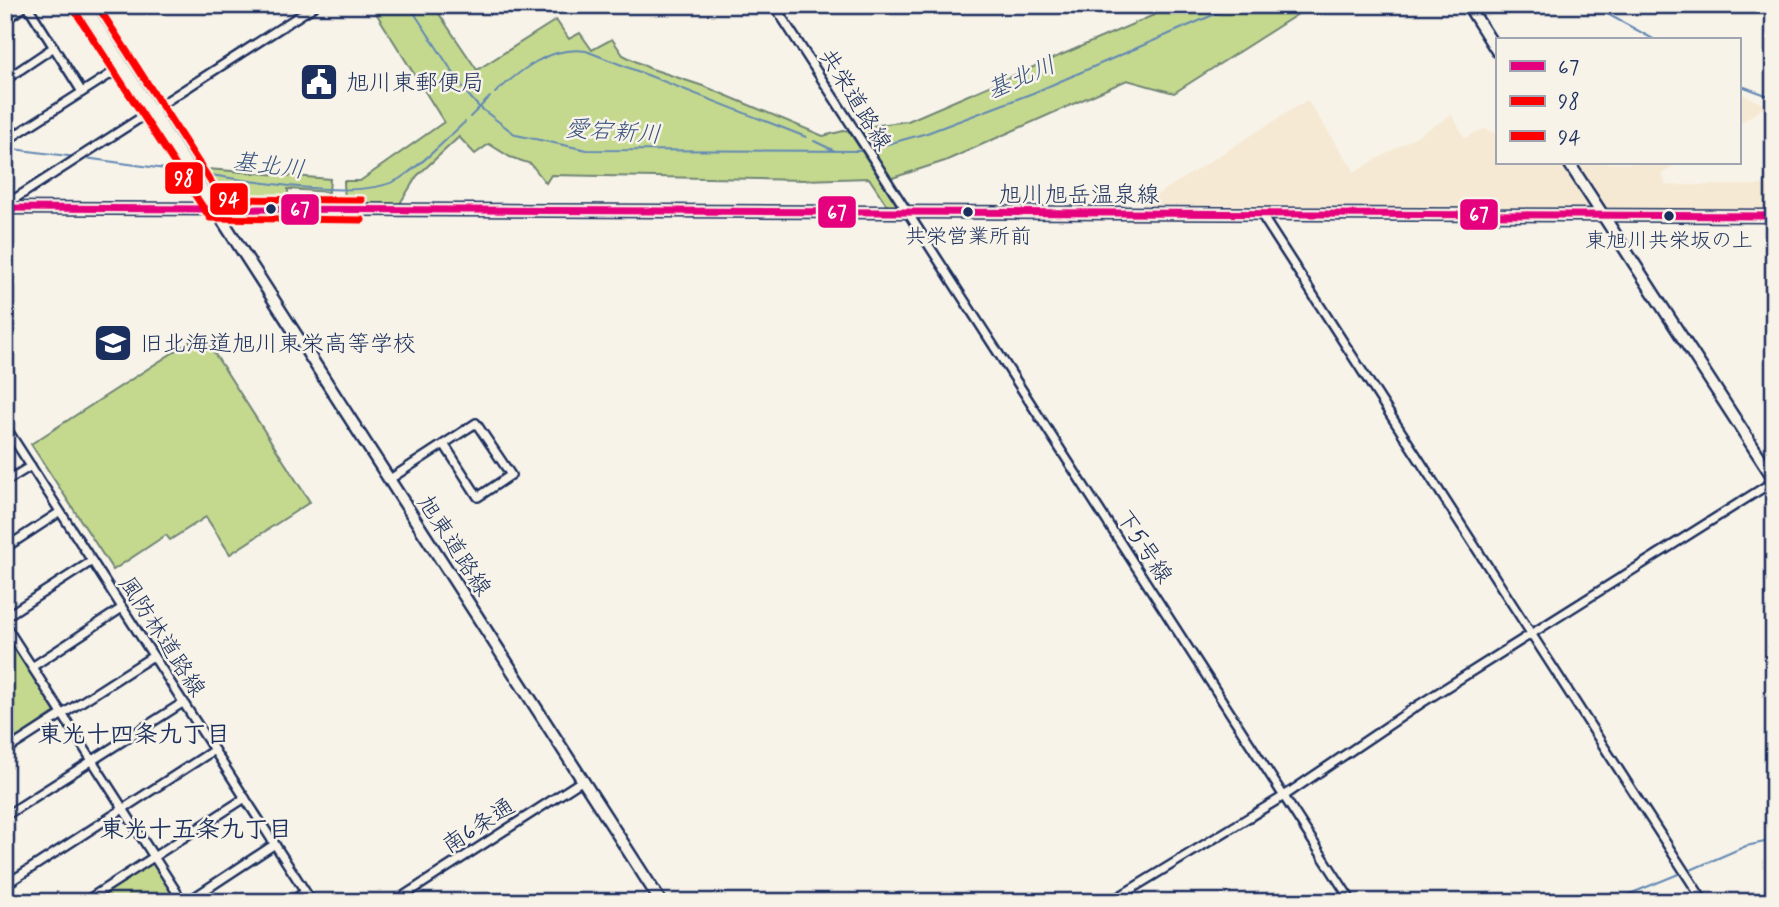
<svg xmlns="http://www.w3.org/2000/svg" width="1779" height="907" font-family="Mynerve,'Klee One',sans-serif">
<style>
.built{fill:#f6e9d4}
.green{fill:#c4d98e;stroke:#708476;stroke-width:2}
.lines{fill:none;stroke-linecap:round;stroke-linejoin:round}
.stream{stroke:#6388b5;stroke-width:2}
.street-casing{stroke:#1b2f5e;stroke-width:12}
.secondary-casing{stroke:#1b2f5e;stroke-width:15}
.street{stroke:#f7f3e8;stroke-width:7}
.secondary{stroke:#f7f3e8;stroke-width:10}
.bus-1-casing{stroke:#f7f3e8;stroke-width:12}
.bus-2-casing{stroke:#f7f3e8;stroke-width:12}
.bus-3-casing{stroke:#f7f3e8;stroke-width:12}
.bus-1{stroke:#e5007d;stroke-width:7}
.bus-2{stroke:#f00;stroke-width:7}
.bus-3{stroke:#f00;stroke-width:7}
.bus-dot{fill:#1b2f5e;stroke:#f7f3e8;stroke-width:2.5}
.labels{text-anchor:middle;stroke-width:5;stroke-linejoin:round;paint-order:stroke}
.bus-label{font-size:21px;fill:#1b2f5e;stroke:#f7f3e8}
.poi-label{font-size:23px;fill:#1b2f5e;stroke:#f7f3e8;text-anchor:start}
.street-label{font-size:23px;fill:#1b2f5e;stroke:#f7f3e8}
.water-label{font-size:24px;font-style:italic;fill:#395482;stroke:#f7f3e8}
.neighbourhood-label{font-size:24px;font-weight:bold;fill:#1b2f5e;stroke:#f7f3e8}
.line-badge{stroke:#f7f3e8;stroke-width:2.5}
.badge-label{font-size:19px;text-anchor:middle;font-weight:bold;fill:#fff}
</style>
<rect width="100%" height="100%" fill="#f7f3e8"/>
<filter id="ink" filterUnits="userSpaceOnUse"><feTurbulence type="fractalNoise" baseFrequency=".0143" numOctaves="2"/><feDisplacementMap in="SourceGraphic" scale="14" xChannelSelector="R" yChannelSelector="G"/><feConvolveMatrix kernelMatrix="1 2 1 2 8 2 1 2 1" color-interpolation-filters="sRGB"/></filter>
<g filter="url(#ink)">
<g class="built">
<polygon points="1739,92 1766,106 1739,124"/>
<polygon points="1307,100 1355,172 1452,115 1465,138 1484,129 1497,133 1497,163 1678,163 1662,174 1666,185 1774,185 1774,209 1141,205"/>
</g>
<g class="green">
<polygon points="371,5 433,5 477,70 556,20 569,39 580,33 592,50 612,39 623,55 649,68 706,87 823,136 848,130 900,210 890,210 869,178 805,180 551,175 546,183 531,164 510,157 489,144 475,154 459,137 417,176 399,205 345,205 344,181 360,181 444,122"/>
<polygon points="1177,5 1312,5 1174,93 1127,80 945,161 889,179 857,128 908,121"/>
<polygon points="195,168 330,179 329,192 288,189 288,202 218,201"/>
<polygon points="202,334 310,502 230,554 206,517 170,540 166,535 113,570 31,444"/>
<polygon points="5,633 55,712 5,746"/>
<polygon points="154,857 183,902 90,902"/>
</g>
<g class="lines">
<g class="stream">
<polyline points="409,5 465,91 478,106 516,135 587,150 864,151"/>
<polyline points="1591,5 1655,40"/>
<polyline points="1739,85 1774,98"/>
<path d="M495,93C521,70 549,46 586,51L806,137"/>
<polyline points="470,117 490,97"/>
<polyline points="814,141 835,151"/>
<polyline points="5,148 76,157"/>
<polyline points="870,149 927,133 1033,93 1236,5"/>
<polyline points="85,158 187,172"/>
<path d="M196,173C245,179 358,203 399,179C423,164 444,141 465,122"/>
<polyline points="1686,872 1746,846 1774,840"/>
<polyline points="1610,902 1681,873"/>
</g>
<g class="street-casing">
<g id="street">
<polyline points="27,5 82,92"/>
<polyline points="774,5 1352,902"/>
<polyline points="5,20 27,5"/>
<polyline points="5,80 54,47"/>
<polyline points="5,136 12,137 123,66"/>
<polyline points="5,205 316,5"/>
<polyline points="1261,214 1704,902"/>
<polyline points="5,426 312,902"/>
<polyline points="390,479 476,423 511,475 478,497 444,444"/>
<polyline points="5,482 31,466"/>
<polyline points="5,548 60,512"/>
<polyline points="5,617 92,561"/>
<polyline points="5,625 183,902"/>
<polyline points="32,667 122,608"/>
<polyline points="5,751 153,656"/>
<polyline points="5,816 184,702"/>
<polyline points="5,885 214,750"/>
<polyline points="84,902 245,798"/>
<polyline points="187,902 275,844"/>
<polyline points="290,902 305,892"/>
<polyline points="394,902 583,780"/>
<polyline points="1110,902 1284,796 1420,704 1774,481"/>
</g>
</g>
<g class="secondary-casing">
<g id="secondary">
<polyline points="84,5 661,902"/>
<polyline points="1468,5 1497,51"/>
<polyline points="1569,163 1774,479"/>
<polyline points="5,208 1774,216"/>
</g>
</g>
<use href="#street" class="street"/>
<use href="#secondary" class="secondary"/>
<g class="bus-1-casing">
<polyline id="bus-1" points="5,208 1774,216"/>
</g>
<g class="bus-2-casing">
<polyline id="bus-2" points="75,11 210,218 362,220"/>
</g>
<g class="bus-3-casing">
<polyline id="bus-3" points="97,5 222,199 362,200"/>
</g>
<use href="#bus-1" class="bus-1"/>
<use href="#bus-2" class="bus-2"/>
<use href="#bus-3" class="bus-3"/>
</g>
</g>
<defs>
<g id="civic-square" transform="scale(2.0125)"><rect x="-9" y="-9" width="18" height="18" rx="4" fill="#1b2f5e" stroke="#f7f3e8"/><path d="M-.6-6.5H3V-4.5H.6V-3L4-1V1h2V6H-6V1h2V-1L-.6-3ZM-1.2 2.5V6h2.4V2.5Z" fill="#fff"/></g>
<g id="school-square" transform="scale(2.0125)"><rect x="-9" y="-9" width="18" height="18" rx="4" fill="#1b2f5e" stroke="#f7f3e8"/><path d="M0-5L7-2L0 1L-7-2ZM-4 1L0 2.5L4 1V4Q0 6-4 4Z" fill="#fff"/></g>
</defs>
<g fill-rule="evenodd">
<use href="#civic-square" x="319" y="82"/>
<use href="#school-square" x="113" y="343"/>
</g>
<g class="bus-dot">
<circle cx="271" cy="209" r="6"/>
<circle cx="968" cy="212" r="6"/>
<circle cx="1669" cy="216" r="6"/>
</g>
<g class="labels">
<g class="bus-label">
<text x="968" y="243">共栄営業所前</text>
<text x="1669" y="247">東旭川共栄坂の上</text>
</g>
<g class="poi-label">
<text x="346" y="90">旭川東郵便局</text>
<text x="140" y="351">旧北海道旭川東栄高等学校</text>
</g>
<g class="street-label">
<text transform="translate(856 99) rotate(58)" y="8">共栄道路線</text>
<text x="1079" y="202">旭川旭岳温泉線</text>
<text transform="translate(455 545) rotate(57)" y="8">旭東道路線</text>
<text transform="translate(1145 546) rotate(57)" y="8">下5号線</text>
<text transform="translate(163 636) rotate(57)" y="8">風防林道路線</text>
<text transform="translate(478 825) rotate(-33)" y="8">南6条通</text>
</g>
<g class="water-label">
<text transform="translate(1021 77) rotate(-23)" y="8">基北川</text>
<text transform="translate(613 131) rotate(4)" y="8">愛宕新川</text>
<text transform="translate(269 165) rotate(7)" y="8">基北川</text>
</g>
<g class="neighbourhood-label">
<text x="134" y="742">東光十四条九丁目</text>
<text x="196" y="837">東光十五条九丁目</text>
</g>
</g>
<g class="line-badge">
<rect x="164" y="161" width="40" height="34" rx="7" fill="#f00"/>
<rect x="209" y="182" width="40" height="34" rx="7" fill="#f00"/>
<rect x="280" y="193" width="40" height="33" rx="7" fill="#e5007d"/>
<rect x="817" y="195" width="40" height="34" rx="7" fill="#e5007d"/>
<rect x="1459" y="198" width="40" height="33" rx="7" fill="#e5007d"/>
</g>
<g class="badge-label">
<text x="184" y="185">98</text>
<text x="229" y="206">94</text>
<text x="300" y="216">67</text>
<text x="837" y="219">67</text>
<text x="1479" y="221">67</text>
</g>
<rect width="1779" height="907" fill="none" stroke="#f7f3e8" stroke-width="28"/>
<rect x="14" y="14" width="1751" height="879" fill="none" stroke="#1b2f5e" stroke-width="2.5" filter="url(#ink)"/>
<rect x="1496" y="38" width="245" height="126" fill="#f7f3e8" stroke="#9fa5b1" stroke-width="2"/>
<rect x="1510" y="61" width="35" height="10" fill="#e5007d" stroke="#9fa5b1" stroke-width="2"/>
<text x="1558" y="74" font-size="21" fill="#1b2f5e">67</text>
<rect x="1510" y="96" width="35" height="10" fill="#ff0000" stroke="#9fa5b1" stroke-width="2"/>
<text x="1558" y="108" font-size="21" fill="#1b2f5e">98</text>
<rect x="1510" y="131" width="35" height="10" fill="#ff0000" stroke="#9fa5b1" stroke-width="2"/>
<text x="1558" y="144" font-size="21" fill="#1b2f5e">94</text>
</svg>
